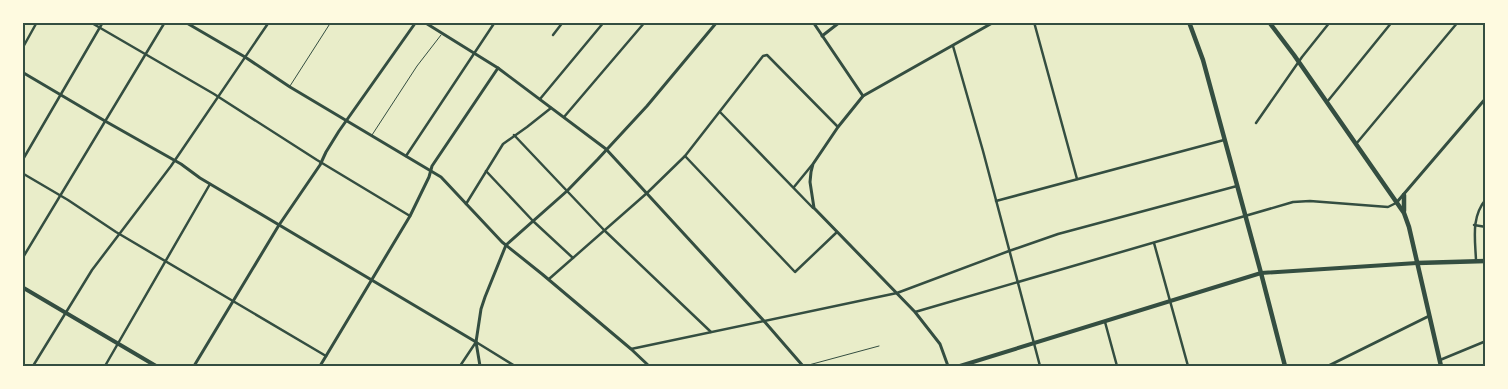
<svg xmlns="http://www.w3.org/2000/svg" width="1508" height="389" font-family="'Roboto Serif',serif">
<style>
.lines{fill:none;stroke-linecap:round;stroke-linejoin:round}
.service{stroke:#344e41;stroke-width:1}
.minor{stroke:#344e41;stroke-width:2.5}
.tertiary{stroke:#344e41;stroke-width:3}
.secondary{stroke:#344e41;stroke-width:4}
.primary{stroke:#344e41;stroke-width:4.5}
.neatline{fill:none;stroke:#344e41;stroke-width:2}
</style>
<rect width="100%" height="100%" fill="#e9edc9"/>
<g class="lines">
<g class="service">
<polyline points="290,86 331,22"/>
<polyline points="372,135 417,66 441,35"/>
<polyline points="805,366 879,346"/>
</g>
<g class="minor">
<polyline points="90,22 214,94 317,160 410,216"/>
<polyline points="1034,22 1077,179"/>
<polyline points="553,35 563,22"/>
<polyline points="953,46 983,151 1040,366"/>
<polyline points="22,49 37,22"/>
<polyline points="540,99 604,22"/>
<polyline points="1327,102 1392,22"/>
<polyline points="720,112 813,208"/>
<polyline points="564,117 645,22"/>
<polyline points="1256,123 1302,57 1330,22"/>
<polyline points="514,135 604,230 711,332"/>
<polyline points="1356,144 1458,22"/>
<polyline points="406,156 495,22"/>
<polyline points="685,156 795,272 837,232"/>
<polyline points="22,161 103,22"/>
<polyline points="486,171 533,221 573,258"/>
<polyline points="22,173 68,200 116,232 326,356"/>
<polyline points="794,187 812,165"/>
<polyline points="996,201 1224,140"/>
<polyline points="466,204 503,144 527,127 551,108"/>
<polyline points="1474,225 1486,227"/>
<polyline points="1154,243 1188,366"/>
<polyline points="22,259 165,22"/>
<path d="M1476,260C1475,238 1471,217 1486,199"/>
<polyline points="549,279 647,193 685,156 763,56 767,55 838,127"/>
<polyline points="915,312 1293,202 1310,201 1388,207 1396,203"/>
<polyline points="1105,322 1117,366"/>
<polyline points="631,349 897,293 1009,251 1058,234 1237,186"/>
<polyline points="1440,360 1486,341"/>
<polyline points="33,366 92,270 171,166 269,22"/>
<polyline points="105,366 210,184"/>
<polyline points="460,366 476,342 515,366"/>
</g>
<g class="tertiary">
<polyline points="185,22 245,57 290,87 441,177 502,242 542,274 631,349 649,366"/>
<polyline points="424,22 498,68 606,149 764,321 803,366"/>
<polyline points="813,22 863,96"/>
<polyline points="822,36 840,22"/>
<polyline points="22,72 105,121 181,164 200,178 476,342"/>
<polyline points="1397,202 1486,98"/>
<polyline points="194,366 279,225 320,165 326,152 339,131 416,22"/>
<polyline points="320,366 410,216 429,177 432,166 498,68"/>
<polyline points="480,366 476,342 481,309 485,297 506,245 567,191 598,159 647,106 717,22"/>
<polyline points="948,366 940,344 915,312 814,208 810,182 811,172 813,164 838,127 863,96 994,22"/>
<polyline points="1328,366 1429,316"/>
</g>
<g class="secondary">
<polyline points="22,287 156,366"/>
<polyline points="960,366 1261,273 1417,263"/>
</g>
<g class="primary">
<polyline points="1189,22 1203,60 1261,273 1285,366"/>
<polyline points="1269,22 1294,55 1404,213 1409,227 1441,366"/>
<polyline points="1404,211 1404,195"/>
<polyline points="1417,263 1486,261"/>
</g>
</g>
<rect width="1508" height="389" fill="none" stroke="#fefae0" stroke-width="48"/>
<rect x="24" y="24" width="1460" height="341" class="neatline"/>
</svg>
